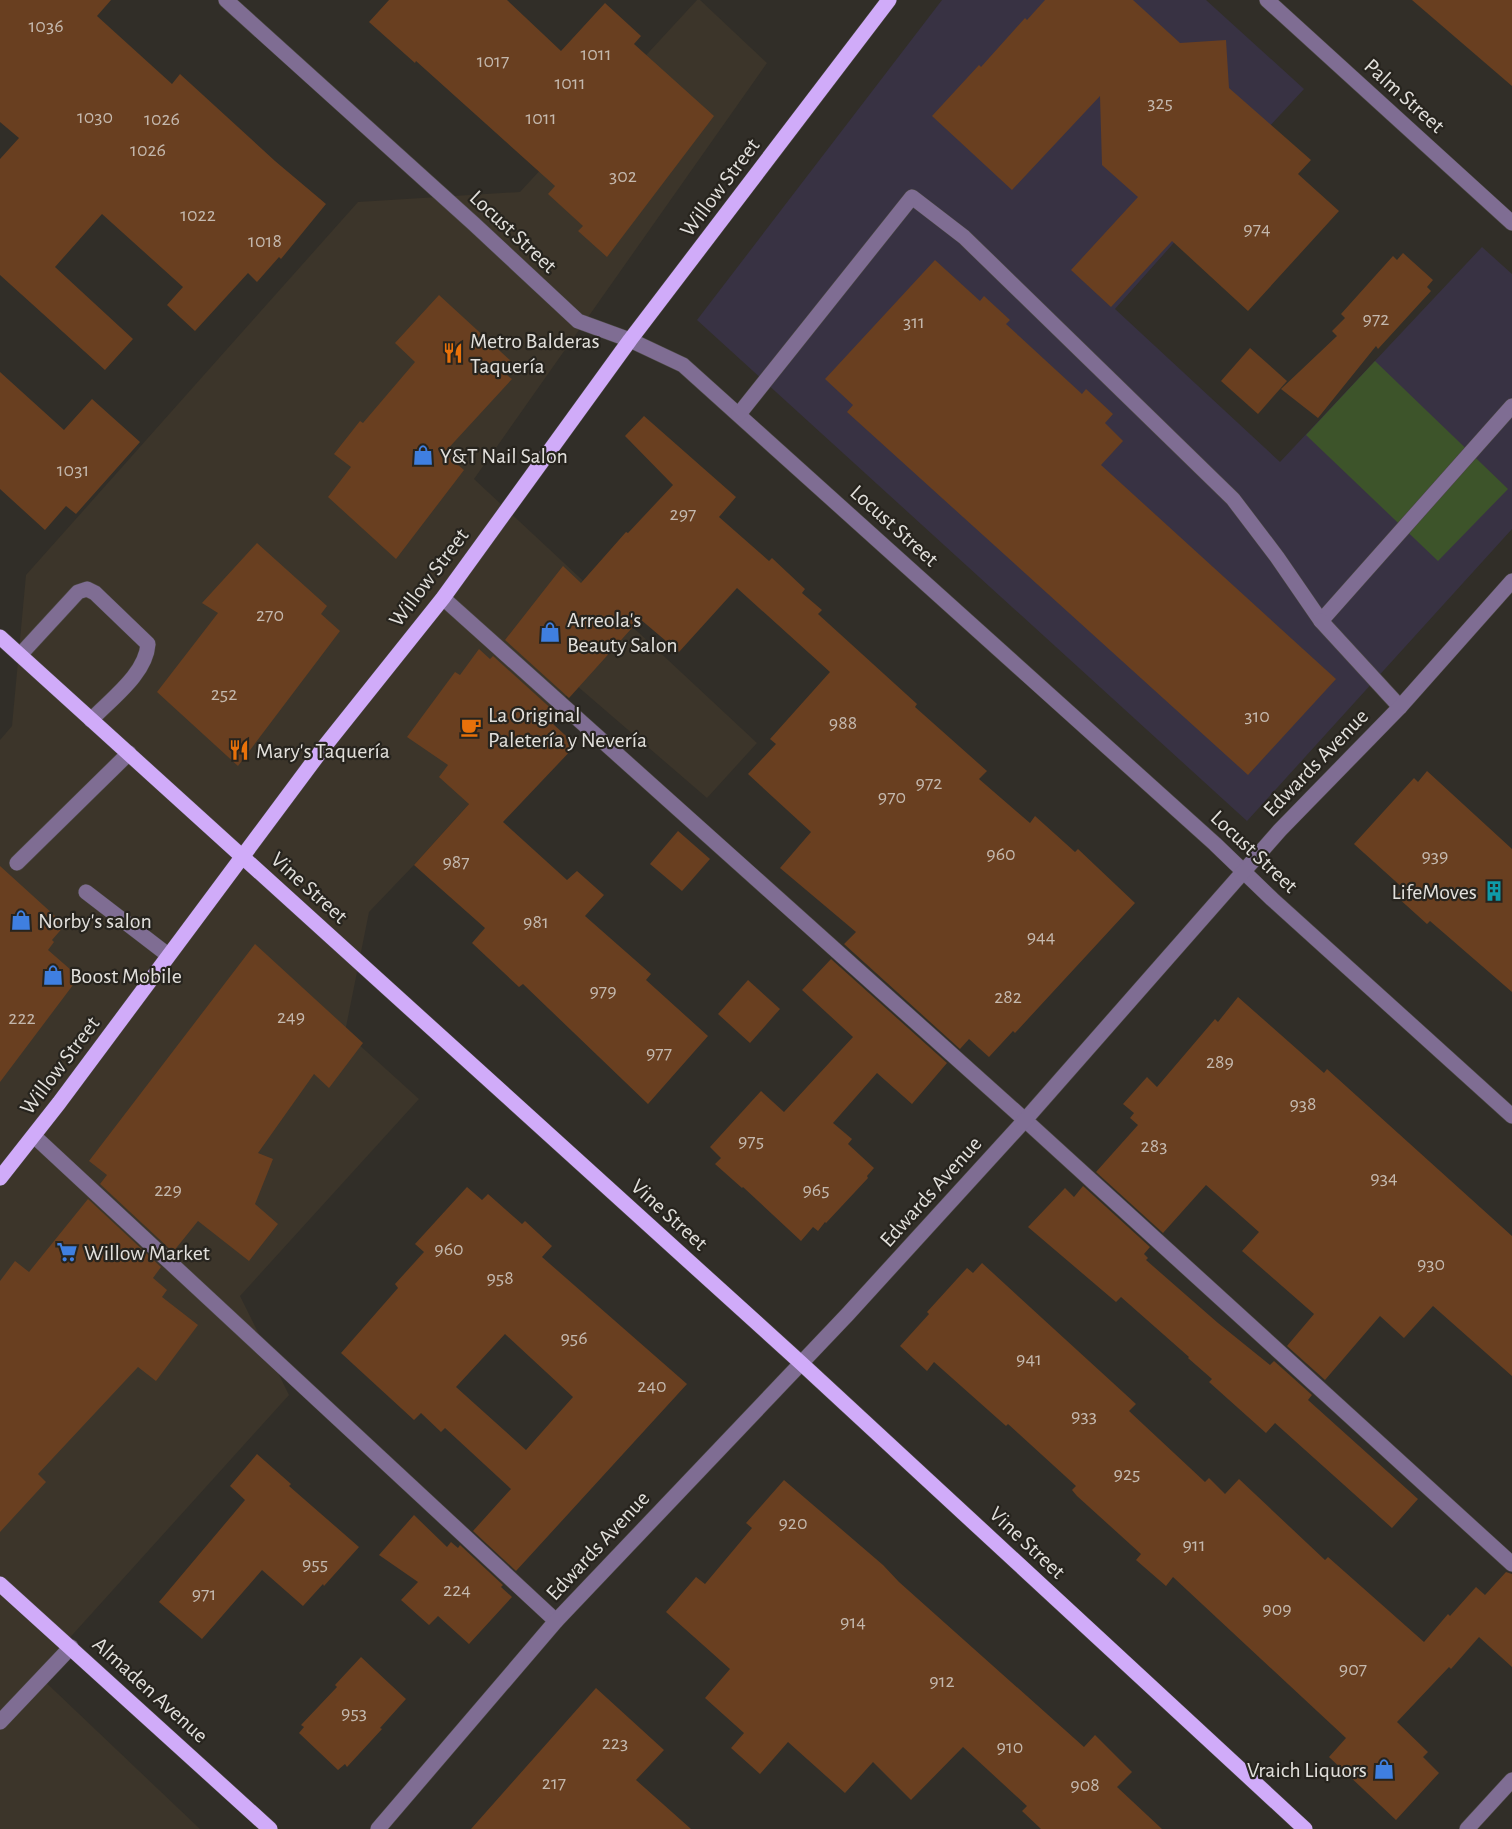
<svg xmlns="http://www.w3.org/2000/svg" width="1512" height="1829" font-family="'Alegreya Sans',sans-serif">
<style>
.built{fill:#3c352a}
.education{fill:#383243}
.green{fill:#3d542a}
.building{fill:#693f20;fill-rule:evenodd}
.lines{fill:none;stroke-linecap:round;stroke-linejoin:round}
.minor-casing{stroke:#4d4a45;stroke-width:16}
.major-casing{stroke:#4d4a45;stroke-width:16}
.minor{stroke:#7f6d93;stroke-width:15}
.major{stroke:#d0abf9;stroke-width:15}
.labels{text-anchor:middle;stroke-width:4.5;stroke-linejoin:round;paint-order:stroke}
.number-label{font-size:20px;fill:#c4b8ad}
.street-label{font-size:22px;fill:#e2e0dc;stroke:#27241e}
.poi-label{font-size:22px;fill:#e2e0dc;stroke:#27241e;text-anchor:start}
</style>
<rect width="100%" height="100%" fill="#312e28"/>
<polygon class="built" points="697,0 700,0 767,63 474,479 757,743 707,798 576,685 414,865 369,912 345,1032 419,1099 240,1296 289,1395 37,1674 200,1829 0,1829 0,740 12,726 26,575 358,202 520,192"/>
<polygon class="education" points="942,0 1206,0 1304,89 1243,155 1195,219 1115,309 1280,462 1482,247 1512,274 1512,529 1247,821 697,320"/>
<polygon class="green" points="1375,361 1508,489 1438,561 1306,435"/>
<g class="building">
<polygon points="0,0 111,0 97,16 172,84 180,74 275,161 326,204 281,259 279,257 257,282 248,273 195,331 167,305 183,287 102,214 55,267 133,339 105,370 0,275 0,159 19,138 0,122"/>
<polygon points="389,0 507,0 561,51 605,3 641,36 634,44 714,116 607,257 578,231 583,226 548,194 555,186 416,61 415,63 369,22"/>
<polygon points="1045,0 1133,0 1180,43 1226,40 1229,88 1311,160 1298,174 1339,211 1248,311 1172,241 1111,307 1071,270 1138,197 1102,165 1100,96 1012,190 932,116 979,65 981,67 1025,18 1027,20"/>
<polygon points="1412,0 1512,0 1512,86"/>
<polygon points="1403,253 1433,280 1427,287 1431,291 1378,349 1376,346 1318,418 1281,389 1337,336 1332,331 1345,318 1341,314 1393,256 1397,260"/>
<polygon points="935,260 980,301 984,296 1010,320 1006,324 1082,394 1086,389 1113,414 1105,423 1123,441 1101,465 1336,679 1248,775 847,412 853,405 825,379"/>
<polygon points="439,295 512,362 503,372 512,379 444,453 464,470 396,559 328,497 351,467 334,454 360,421 363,423 415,362 395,343"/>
<polygon points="1250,348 1287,381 1258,414 1221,381"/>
<polygon points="0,372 64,430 92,399 140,442 76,514 66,506 45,530 0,489"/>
<polygon points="644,416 736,497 719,517 769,561 772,558 805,589 802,593 822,610 818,614 917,704 915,707 987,771 979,779 1030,823 1035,816 1075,852 1078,849 1135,903 1015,1033 1013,1031 989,1057 969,1039 960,1049 844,944 856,932 780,868 811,832 748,774 776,744 770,739 830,672 737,588 679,652 640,619 569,698 505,640 563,566 581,583 626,532 628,533 673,485 625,436"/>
<polygon points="257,543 327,606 321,614 340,631 238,766 157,692 218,613 202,603"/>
<polygon points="479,649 490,659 493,656 556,713 553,717 557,720 553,724 576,745 503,822 567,880 577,871 604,895 585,916 651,974 646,980 708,1036 648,1104 523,984 519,987 472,943 485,928 414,865 469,804 439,777 448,765 407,737 455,672 460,675"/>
<polygon points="1427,771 1512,849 1512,992 1430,921 1427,924 1396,896 1404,889 1354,844 1414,778 1418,782"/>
<polygon points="678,831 710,859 682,891 650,864"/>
<polygon points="0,866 65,925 52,940 54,942 48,950 79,977 0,1082"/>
<polygon points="255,944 363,1043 329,1088 314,1074 258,1153 273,1159 255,1204 278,1224 249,1261 198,1221 173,1252 100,1184 107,1175 89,1161"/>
<polygon points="831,959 947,1063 912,1104 877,1073 833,1123 852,1139 848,1144 874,1168 867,1176 868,1178 826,1223 825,1222 818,1231 813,1227 801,1241 743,1187 742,1188 715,1164 721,1158 710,1147 761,1091 784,1112 853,1037 802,990"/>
<polygon points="748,980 780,1009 750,1043 718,1014"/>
<polygon points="1238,997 1324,1073 1327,1069 1512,1236 1512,1376 1433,1306 1404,1338 1380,1316 1325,1380 1287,1346 1314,1314 1242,1251 1259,1232 1206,1185 1163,1233 1096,1172 1138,1125 1130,1118 1134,1113 1123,1104 1147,1077 1157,1087 1215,1019 1218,1022"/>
<polygon points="1083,1186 1150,1247 1144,1254 1148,1258 1146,1260 1218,1323 1270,1365 1274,1361 1312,1395 1308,1400 1418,1499 1392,1528 1275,1423 1266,1433 1209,1382 1212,1379 1188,1358 1189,1357 1121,1297 1116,1302 1028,1227 1065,1188 1074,1197"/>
<path d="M467,1187L482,1200L488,1194L522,1224L525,1221L552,1246L542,1257L687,1384L516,1571L473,1531L511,1489L445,1428L441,1432L421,1413L414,1420L341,1353L398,1288L395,1284L424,1252L415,1244ZM505,1334L573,1397L526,1450L456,1387Z"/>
<polygon points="88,1199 161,1267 153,1278 167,1290 162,1297 198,1325 156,1381 138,1367 38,1474 46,1482 0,1532 0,1281 15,1261 29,1272"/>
<polygon points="982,1263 1136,1404 1129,1411 1205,1482 1209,1478 1225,1494 1239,1479 1325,1560 1328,1557 1424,1642 1448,1614 1450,1616 1476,1587 1485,1595 1506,1572 1512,1574 1512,1667 1479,1637 1451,1669 1449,1667 1397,1722 1428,1752 1423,1757 1439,1773 1396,1820 1329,1757 1346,1738 1173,1577 1166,1586 1136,1560 1141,1554 1077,1496 1072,1490 1076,1486 1008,1424 1006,1426 934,1362 927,1371 900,1346 929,1314 927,1312 967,1268 973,1273"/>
<polygon points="257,1454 291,1484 289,1486 359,1547 324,1586 323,1584 303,1606 262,1570 202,1639 159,1602 245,1500 230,1486"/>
<polygon points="784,1480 883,1565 899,1582 1084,1747 1095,1735 1132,1772 1117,1787 1162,1829 1041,1829 1022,1811 1027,1806 963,1747 911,1800 873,1762 845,1793 788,1742 760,1774 731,1748 744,1733 705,1698 730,1669 666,1612 696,1577 705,1584 752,1528 746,1523"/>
<polygon points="414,1515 447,1547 451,1542 458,1548 460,1545 503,1585 501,1587 512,1597 469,1644 438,1616 429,1625 401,1600 418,1582 379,1555"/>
<polygon points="361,1657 406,1699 380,1728 382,1729 347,1767 345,1764 338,1770 299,1733 304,1727 301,1725 337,1687 335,1685"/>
<polygon points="596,1688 664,1750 636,1780 691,1829 471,1829"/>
</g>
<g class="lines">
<g class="minor-casing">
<g id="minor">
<polyline points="226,0 474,224 578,321 630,340 683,365 1215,844 1272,899 1512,1116"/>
<polyline points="1267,0 1512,223"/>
<polyline points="739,414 912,197 964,237 1233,499 1277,557 1321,621 1512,406"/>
<polyline points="443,598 1025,1120 1512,1564"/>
<polyline points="1321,621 1400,707"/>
<path d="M20,655L78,592L87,589L95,593L148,644C146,674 111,699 91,720"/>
<polyline points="17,863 129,753"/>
<polyline points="86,892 168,955"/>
<polyline points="34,1136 556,1621"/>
<polyline points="0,1722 71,1647"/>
<polyline points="378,1829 556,1621 847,1315 1025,1120 1280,830 1400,707 1512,581"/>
<polyline points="1467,1829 1512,1780"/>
</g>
</g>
<g class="major-casing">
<g id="major">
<polyline points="0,637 801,1363 1305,1829"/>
<polyline points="0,1178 59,1103 324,747 443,598 630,340 889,0"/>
<polyline points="0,1584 270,1829"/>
</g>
</g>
<use href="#minor" class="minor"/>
<use href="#major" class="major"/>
</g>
<defs>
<g id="restaurant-bare" transform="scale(1.62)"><path d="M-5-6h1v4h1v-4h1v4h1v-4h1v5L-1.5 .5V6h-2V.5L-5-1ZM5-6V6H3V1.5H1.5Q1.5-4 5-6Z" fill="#e8710a" stroke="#27241e" stroke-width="2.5" paint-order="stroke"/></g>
<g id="shop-bare" transform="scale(1.62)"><path d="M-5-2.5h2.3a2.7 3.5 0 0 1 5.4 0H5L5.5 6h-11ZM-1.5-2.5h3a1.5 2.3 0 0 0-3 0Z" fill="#3f7fe0" stroke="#27241e" stroke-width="2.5" paint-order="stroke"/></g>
<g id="cafe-bare" transform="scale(1.62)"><path d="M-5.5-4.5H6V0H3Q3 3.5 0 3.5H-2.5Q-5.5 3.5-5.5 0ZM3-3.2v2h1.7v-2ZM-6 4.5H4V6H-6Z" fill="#e8710a" stroke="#27241e" stroke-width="2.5" paint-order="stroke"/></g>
<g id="building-bare" transform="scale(1.62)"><path d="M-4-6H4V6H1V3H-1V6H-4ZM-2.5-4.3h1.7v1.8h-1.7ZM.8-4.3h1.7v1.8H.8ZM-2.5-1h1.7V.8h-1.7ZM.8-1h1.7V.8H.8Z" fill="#0f9aa8" stroke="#27241e" stroke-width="2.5" paint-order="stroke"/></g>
<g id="supermarket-bare" transform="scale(1.62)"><path d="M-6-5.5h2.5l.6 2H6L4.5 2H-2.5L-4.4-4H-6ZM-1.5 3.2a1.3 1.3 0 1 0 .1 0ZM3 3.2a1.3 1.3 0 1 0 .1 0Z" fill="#3f7fe0" stroke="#27241e" stroke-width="2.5" paint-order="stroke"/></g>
</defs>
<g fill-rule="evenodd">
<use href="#restaurant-bare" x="453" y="353"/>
<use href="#shop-bare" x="423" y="455"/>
<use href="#shop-bare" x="550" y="632"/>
<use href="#cafe-bare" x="471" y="727"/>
<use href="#restaurant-bare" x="239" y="750"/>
<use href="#building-bare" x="1494" y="891"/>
<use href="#shop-bare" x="21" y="920"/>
<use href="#shop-bare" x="53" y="975"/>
<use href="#supermarket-bare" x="67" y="1252"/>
<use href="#shop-bare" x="1384" y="1769"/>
</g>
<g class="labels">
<g class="number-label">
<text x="46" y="32">1036</text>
<text x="596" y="60">1011</text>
<text x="493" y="67">1017</text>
<text x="570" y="89">1011</text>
<text x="1160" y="109">325</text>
<text x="95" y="123">1030</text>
<text x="541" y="124">1011</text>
<text x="162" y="125">1026</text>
<text x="148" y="156">1026</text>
<text x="623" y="182">302</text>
<text x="198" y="221">1022</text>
<text x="1257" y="235">974</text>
<text x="265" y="247">1018</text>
<text x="1376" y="325">972</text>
<text x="914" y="328">311</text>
<text x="73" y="476">1031</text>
<text x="683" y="520">297</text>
<text x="270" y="621">270</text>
<text x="224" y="700">252</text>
<text x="1257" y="722">310</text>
<text x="843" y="729">988</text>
<text x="929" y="789">972</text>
<text x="892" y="803">970</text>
<text x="1001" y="860">960</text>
<text x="1435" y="862">939</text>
<text x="456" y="868">987</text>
<text x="536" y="928">981</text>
<text x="1041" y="943">944</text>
<text x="603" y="997">979</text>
<text x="1008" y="1003">282</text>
<text x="291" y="1023">249</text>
<text x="22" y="1024">222</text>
<text x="659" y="1059">977</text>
<text x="1220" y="1068">289</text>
<text x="1303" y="1110">938</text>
<text x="751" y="1147">975</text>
<text x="1154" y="1152">283</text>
<text x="1384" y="1184">934</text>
<text x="168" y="1196">229</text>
<text x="816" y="1196">965</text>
<text x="449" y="1255">960</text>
<text x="1431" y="1270">930</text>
<text x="500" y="1284">958</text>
<text x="574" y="1344">956</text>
<text x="1029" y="1365">941</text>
<text x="652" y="1392">240</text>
<text x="1084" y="1422">933</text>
<text x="1127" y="1480">925</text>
<text x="793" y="1529">920</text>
<text x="1194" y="1551">911</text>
<text x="315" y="1570">955</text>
<text x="457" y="1596">224</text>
<text x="204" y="1600">971</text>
<text x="1277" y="1615">909</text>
<text x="853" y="1628">914</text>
<text x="1353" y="1675">907</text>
<text x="942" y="1687">912</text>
<text x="354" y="1719">953</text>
<text x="615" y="1749">223</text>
<text x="1010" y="1753">910</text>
<text x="554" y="1789">217</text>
<text x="1085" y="1791">908</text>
</g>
<g class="street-label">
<text transform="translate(1405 95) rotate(42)" y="8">Palm Street</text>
<text transform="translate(719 187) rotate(-53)" y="8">Willow Street</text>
<text transform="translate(514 231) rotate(43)" y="8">Locust Street</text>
<text transform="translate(895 525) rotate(42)" y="8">Locust Street</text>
<text transform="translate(428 577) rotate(-53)" y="8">Willow Street</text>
<text transform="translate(1315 762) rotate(-46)" y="8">Edwards Avenue</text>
<text transform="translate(1255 851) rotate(43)" y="8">Locust Street</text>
<text transform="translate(310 887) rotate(42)" y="8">Vine Street</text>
<text transform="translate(59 1065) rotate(-53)" y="8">Willow Street</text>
<text transform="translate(930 1191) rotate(-48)" y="8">Edwards Avenue</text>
<text transform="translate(670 1214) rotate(42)" y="8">Vine Street</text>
<text transform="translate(1028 1542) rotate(43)" y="8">Vine Street</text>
<text transform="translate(597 1545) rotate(-47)" y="8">Edwards Avenue</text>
<text transform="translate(151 1689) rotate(42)" y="8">Almaden Avenue</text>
</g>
<g class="poi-label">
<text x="470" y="348">Metro Balderas<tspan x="470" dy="25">Taquería</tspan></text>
<text x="440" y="463">Y&amp;T Nail Salon</text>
<text x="567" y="627">Arreola's<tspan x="567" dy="25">Beauty Salon</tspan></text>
<text x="488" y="722">La Original<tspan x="488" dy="25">Paletería y Nevería</tspan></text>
<text x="256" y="758">Mary's Taquería</text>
<text x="1477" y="899" text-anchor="end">LifeMoves</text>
<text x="38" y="928">Norby's salon</text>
<text x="70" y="983">Boost Mobile</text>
<text x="84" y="1260">Willow Market</text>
<text x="1367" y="1777" text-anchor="end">Vraich Liquors</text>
</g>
</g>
</svg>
